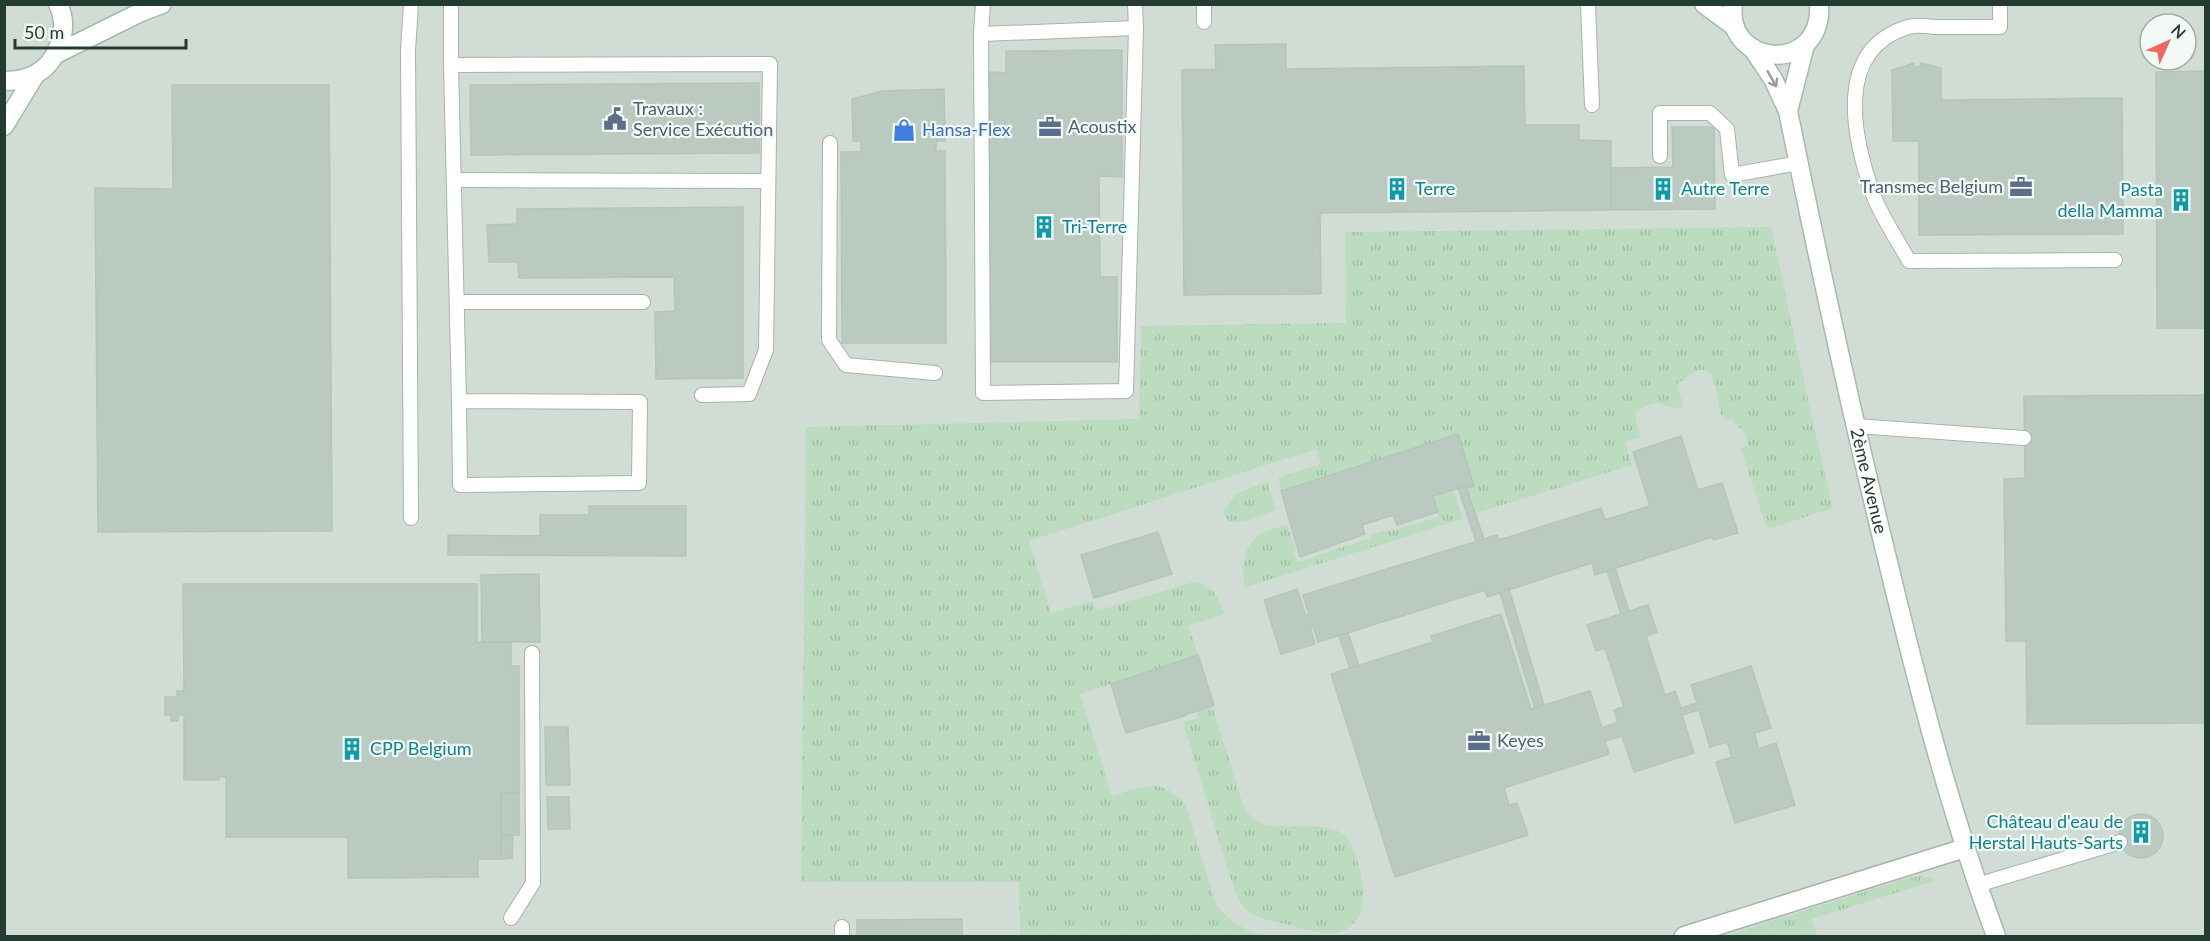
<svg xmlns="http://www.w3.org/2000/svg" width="2210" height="941" font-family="Lato,sans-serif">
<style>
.built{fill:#d1dcd5;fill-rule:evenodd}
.grass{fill:url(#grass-tufts)}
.building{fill:#bbcac1;stroke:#b5c5bc;stroke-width:1.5}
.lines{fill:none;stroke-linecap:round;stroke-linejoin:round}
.lane-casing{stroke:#a6b4ac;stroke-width:16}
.street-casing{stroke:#a6b4ac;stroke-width:21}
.secondary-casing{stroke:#a4baaf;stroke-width:21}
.lane{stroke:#fff;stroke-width:14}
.street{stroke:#fff;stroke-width:18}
.secondary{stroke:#fff;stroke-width:18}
.oneway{stroke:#919e98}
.labels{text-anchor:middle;stroke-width:4.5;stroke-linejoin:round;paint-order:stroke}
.service-label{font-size:18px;fill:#4e5e75;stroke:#f3f9f5;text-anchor:start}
.shop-label{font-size:18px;fill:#366cbe;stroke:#f3f9f5;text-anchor:start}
.culture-label{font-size:18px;fill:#0d838f;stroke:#f3f9f5;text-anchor:start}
.street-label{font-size:18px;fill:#233c31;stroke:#f3f9f5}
</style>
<defs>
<pattern id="grass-tufts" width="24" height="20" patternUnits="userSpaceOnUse" patternTransform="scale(1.5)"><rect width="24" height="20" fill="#bcdcbf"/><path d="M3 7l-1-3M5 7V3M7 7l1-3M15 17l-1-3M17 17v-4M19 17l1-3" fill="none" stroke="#a1bea5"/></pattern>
</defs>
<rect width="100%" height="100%" fill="#e3ece6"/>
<path class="built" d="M5,5H2205V936H5ZM2150,24H2186V60H2150Z"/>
<g class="grass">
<path d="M1771,227L1809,405L1833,508L1771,528L1766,527L1741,448L1748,445L1745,433L1732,420H1725L1721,415C1719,406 1715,382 1712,376C1710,373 1704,369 1700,370C1692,370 1687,380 1679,382L1677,385L1684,407C1663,412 1662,393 1636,413L1635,419L1640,437L1625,442L1632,465L1476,513L1468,488L1474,486L1458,434L1281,491L1278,478L1321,464L1316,449L1029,541L1051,613L1093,601L1097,611L1193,582C1215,586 1217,595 1224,614L1188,626L1198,655L1080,694L1112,796C1143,787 1158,776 1185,803L1216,904C1229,922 1244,930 1265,936H1020L1019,882H801L806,427L1139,419L1141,326L1346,323L1345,232Z"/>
<path d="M1267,481L1276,510C1267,513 1237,528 1228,520C1226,518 1225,515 1223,512L1236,494Z"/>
<path d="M1453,490L1463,519L1246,587C1239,567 1244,542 1264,532C1271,529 1280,527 1287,525L1296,550L1293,551L1297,562L1371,538L1370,535L1389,530L1391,531L1439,517L1433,496Z"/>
<path d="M1212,706L1243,804C1258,845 1319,813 1346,836C1361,860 1379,922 1339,932C1323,937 1304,928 1289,925C1275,921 1257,920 1246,909C1237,901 1234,887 1230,877L1183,722L1198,718L1196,711Z"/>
<polygon points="1919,876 1931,877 1934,881 1812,919 1817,936 1725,936 1898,881"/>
</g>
<g class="building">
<polygon points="1286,44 1286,69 1524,66 1525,125 1579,125 1579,140 1611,141 1611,210 1320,213 1321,294 1184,295 1182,70 1216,69 1215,45"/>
<polygon points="1122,50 1122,177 1099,176 1100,277 1117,277 1117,362 989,362 989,72 1006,73 1006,51"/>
<polygon points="1914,63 1914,67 1920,67 1921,63 1941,68 1941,100 2122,98 2123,234 1919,235 1919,141 1893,141 1892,70"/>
<polygon points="2206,71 2206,328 2157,328 2156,72"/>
<polygon points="759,83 759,153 471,155 470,85"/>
<polygon points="172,85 329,85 332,531 98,532 95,188 173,189"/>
<polygon points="944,89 945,141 936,141 936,151 945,151 946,343 842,343 841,152 861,152 861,141 853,141 852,99 882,91"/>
<polygon points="1672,127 1714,127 1715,209 1611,210 1611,168 1673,167"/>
<polygon points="743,207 743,378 656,379 655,312 675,311 674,277 519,278 518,262 489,262 487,225 517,224 517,209"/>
<polygon points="2206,395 2206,723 2027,724 2026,641 2006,641 2004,479 2025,478 2024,396"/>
<polygon points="1458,434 1474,486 1468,488 1466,486 1433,496 1438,512 1397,525 1393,515 1362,525 1365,534 1300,557 1281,491"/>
<polygon points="1681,436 1698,490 1722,483 1738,533 1714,540 1712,537 1595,575 1592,563 1487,597 1485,590 1318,642 1313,626 1310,627 1315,644 1281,654 1264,600 1297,589 1306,616 1309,615 1303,595 1497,535 1499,540 1601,508 1605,520 1650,506 1633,452"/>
<polygon points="1466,486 1484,539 1476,541 1458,488"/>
<polygon points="589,506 686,506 686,556 448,555 448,535 540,536 540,515 589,515"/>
<polygon points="1158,532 1172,574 1094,598 1081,555"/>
<polygon points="1615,568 1629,611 1621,614 1607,571"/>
<polygon points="539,574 540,642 482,642 481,575"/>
<polygon points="183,584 477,584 477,642 511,642 511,666 519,666 519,793 501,793 501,859 478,859 478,877 348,878 348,837 226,837 226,777 219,777 219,780 184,780 184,715 178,715 178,721 171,721 171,715 165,715 165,697 177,697 177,691 184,691"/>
<polygon points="1509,589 1544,705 1535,708 1500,593"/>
<polygon points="1648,605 1657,632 1646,636 1665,695 1675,691 1681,708 1697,703 1691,685 1751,666 1771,728 1754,733 1759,749 1776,743 1795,805 1735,823 1716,762 1732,757 1727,742 1710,747 1699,710 1682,715 1694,753 1634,772 1622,736 1605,741 1609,754 1504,788 1509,805 1517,803 1528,835 1395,877 1331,674 1433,642 1431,636 1501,614 1531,709 1590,691 1602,728 1618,722 1614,710 1624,707 1605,648 1596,651 1587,625"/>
<polygon points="1348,633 1359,666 1350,668 1339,636"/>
<polygon points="1198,655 1214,705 1185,715 1185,716 1126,733 1111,684"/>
<polygon points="545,727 568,727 570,785 546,785"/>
<rect x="501" y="793" width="18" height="42"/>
<polygon points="547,797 569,797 570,829 548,829"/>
<circle cx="2141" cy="836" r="22"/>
<polygon points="501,835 513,835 512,858 501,859"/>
<polygon points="962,919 962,936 857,936 857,920"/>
</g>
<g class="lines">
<g class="lane-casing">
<g id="lane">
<polyline points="451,4 451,65 770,64 766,350 749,394 702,395"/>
<polyline points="983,4 981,34 983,393 1126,391 1136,28 1135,4"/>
<polyline points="1204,4 1204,22"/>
<polyline points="1588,4 1592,105"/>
<path d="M2000,4V27C1978,27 1957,27 1935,27C1927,26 1916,25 1908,27C1832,50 1854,141 1874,197C1883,219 1898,241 1909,261L2115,260"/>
<polyline points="981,34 1136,28"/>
<polyline points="451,65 459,401 640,402 639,483 460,485 459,401"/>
<polyline points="830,143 829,340 846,365 935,373"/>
<polyline points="1660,156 1660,113 1710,113 1727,129 1732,175 1799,163"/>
<polyline points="454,180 768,181"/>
<polyline points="457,302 643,302"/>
<polyline points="1856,426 2024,438"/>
<polyline points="411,518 408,50 411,4"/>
<polyline points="1977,885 2120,842"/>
<polyline points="511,918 533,883 532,653"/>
<polyline points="842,927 842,936"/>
</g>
</g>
<g class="street-casing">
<polyline id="street" points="1684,936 1965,848"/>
</g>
<g class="secondary-casing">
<g id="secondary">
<polyline points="1704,4 1735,27"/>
<path d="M1733,4C1724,68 1824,75 1819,4"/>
<path id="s1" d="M1753,49L1773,79L1788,111C1818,259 1850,407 1886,554C1917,683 1950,812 1996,936"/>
<polyline points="58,53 141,12 162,4"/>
<path d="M4,81C36,81 54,67 62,36C64,26 63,14 58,4"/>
<polyline points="1788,111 1805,45"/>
<polyline points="4,126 35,75"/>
</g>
</g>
<use href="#lane" class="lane"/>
<use href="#street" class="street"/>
<use href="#secondary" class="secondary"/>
</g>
<defs><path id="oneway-shaft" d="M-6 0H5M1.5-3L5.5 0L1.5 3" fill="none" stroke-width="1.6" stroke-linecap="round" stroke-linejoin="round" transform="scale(1.5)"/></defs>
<use class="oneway" href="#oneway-shaft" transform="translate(1772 79) rotate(60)"/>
<defs>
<g id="civic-bare" transform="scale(1.8)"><path d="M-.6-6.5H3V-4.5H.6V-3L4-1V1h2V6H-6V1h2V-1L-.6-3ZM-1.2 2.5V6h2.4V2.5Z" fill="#5c6f8a" stroke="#f3f9f5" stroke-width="2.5" paint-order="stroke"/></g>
<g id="office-bare" transform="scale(1.8)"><path d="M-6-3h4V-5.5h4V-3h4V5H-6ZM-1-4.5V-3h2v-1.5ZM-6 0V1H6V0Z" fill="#5c6f8a" stroke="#f3f9f5" stroke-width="2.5" paint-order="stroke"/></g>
<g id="shop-bare" transform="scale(1.8)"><path d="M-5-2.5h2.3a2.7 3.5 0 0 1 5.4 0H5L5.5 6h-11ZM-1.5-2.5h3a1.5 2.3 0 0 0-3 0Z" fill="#3f7fe0" stroke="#f3f9f5" stroke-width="2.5" paint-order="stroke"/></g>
<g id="building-bare" transform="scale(1.8)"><path d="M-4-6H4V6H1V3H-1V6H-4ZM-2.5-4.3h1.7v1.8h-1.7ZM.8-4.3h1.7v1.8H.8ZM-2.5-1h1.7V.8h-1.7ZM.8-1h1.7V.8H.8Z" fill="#0f9aa8" stroke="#f3f9f5" stroke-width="2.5" paint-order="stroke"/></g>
</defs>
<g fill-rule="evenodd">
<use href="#civic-bare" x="615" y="119"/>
<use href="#office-bare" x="1050" y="127"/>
<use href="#shop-bare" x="904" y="130"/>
<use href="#office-bare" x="2021" y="187"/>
<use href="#building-bare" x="1397" y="189"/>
<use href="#building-bare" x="1663" y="189"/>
<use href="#building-bare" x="2181" y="200"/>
<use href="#building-bare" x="1044" y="227"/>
<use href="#office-bare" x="1479" y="741"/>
<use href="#building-bare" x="352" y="749"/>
<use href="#building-bare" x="2141" y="832"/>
</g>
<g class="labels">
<g class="service-label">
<text x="633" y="115">Travaux :<tspan x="633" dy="21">Service Exécution</tspan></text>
<text x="1068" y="133">Acoustix</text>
<text x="2003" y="193" text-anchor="end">Transmec Belgium</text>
<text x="1497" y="747">Keyes</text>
</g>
<g class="shop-label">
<text x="922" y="136">Hansa-Flex</text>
</g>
<g class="culture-label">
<text x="1415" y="195">Terre</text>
<text x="1681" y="195">Autre Terre</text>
<text x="2163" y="196" text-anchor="end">Pasta<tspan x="2163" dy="21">della Mamma</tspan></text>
<text x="1062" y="233">Tri-Terre</text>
<text x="370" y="755">CPP Belgium</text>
<text x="2123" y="828" text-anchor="end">Château d'eau de<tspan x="2123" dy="21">Herstal Hauts-Sarts</tspan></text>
</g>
<g class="street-label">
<text dy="6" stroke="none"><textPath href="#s1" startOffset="450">2ème Avenue</textPath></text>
</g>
</g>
<rect width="2210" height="941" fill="none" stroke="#233c31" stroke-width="12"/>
<g transform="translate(2168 42) rotate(45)"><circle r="28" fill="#f3f9f5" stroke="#a0ada7" stroke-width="1.5"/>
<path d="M0-4.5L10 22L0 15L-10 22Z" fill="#ec6861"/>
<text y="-9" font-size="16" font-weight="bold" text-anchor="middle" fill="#233c31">N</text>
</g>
<path d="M15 39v9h171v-9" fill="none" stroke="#233c31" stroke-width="3"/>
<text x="24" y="39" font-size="18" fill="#233c31" stroke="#f3f9f5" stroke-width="4.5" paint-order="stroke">50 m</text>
</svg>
